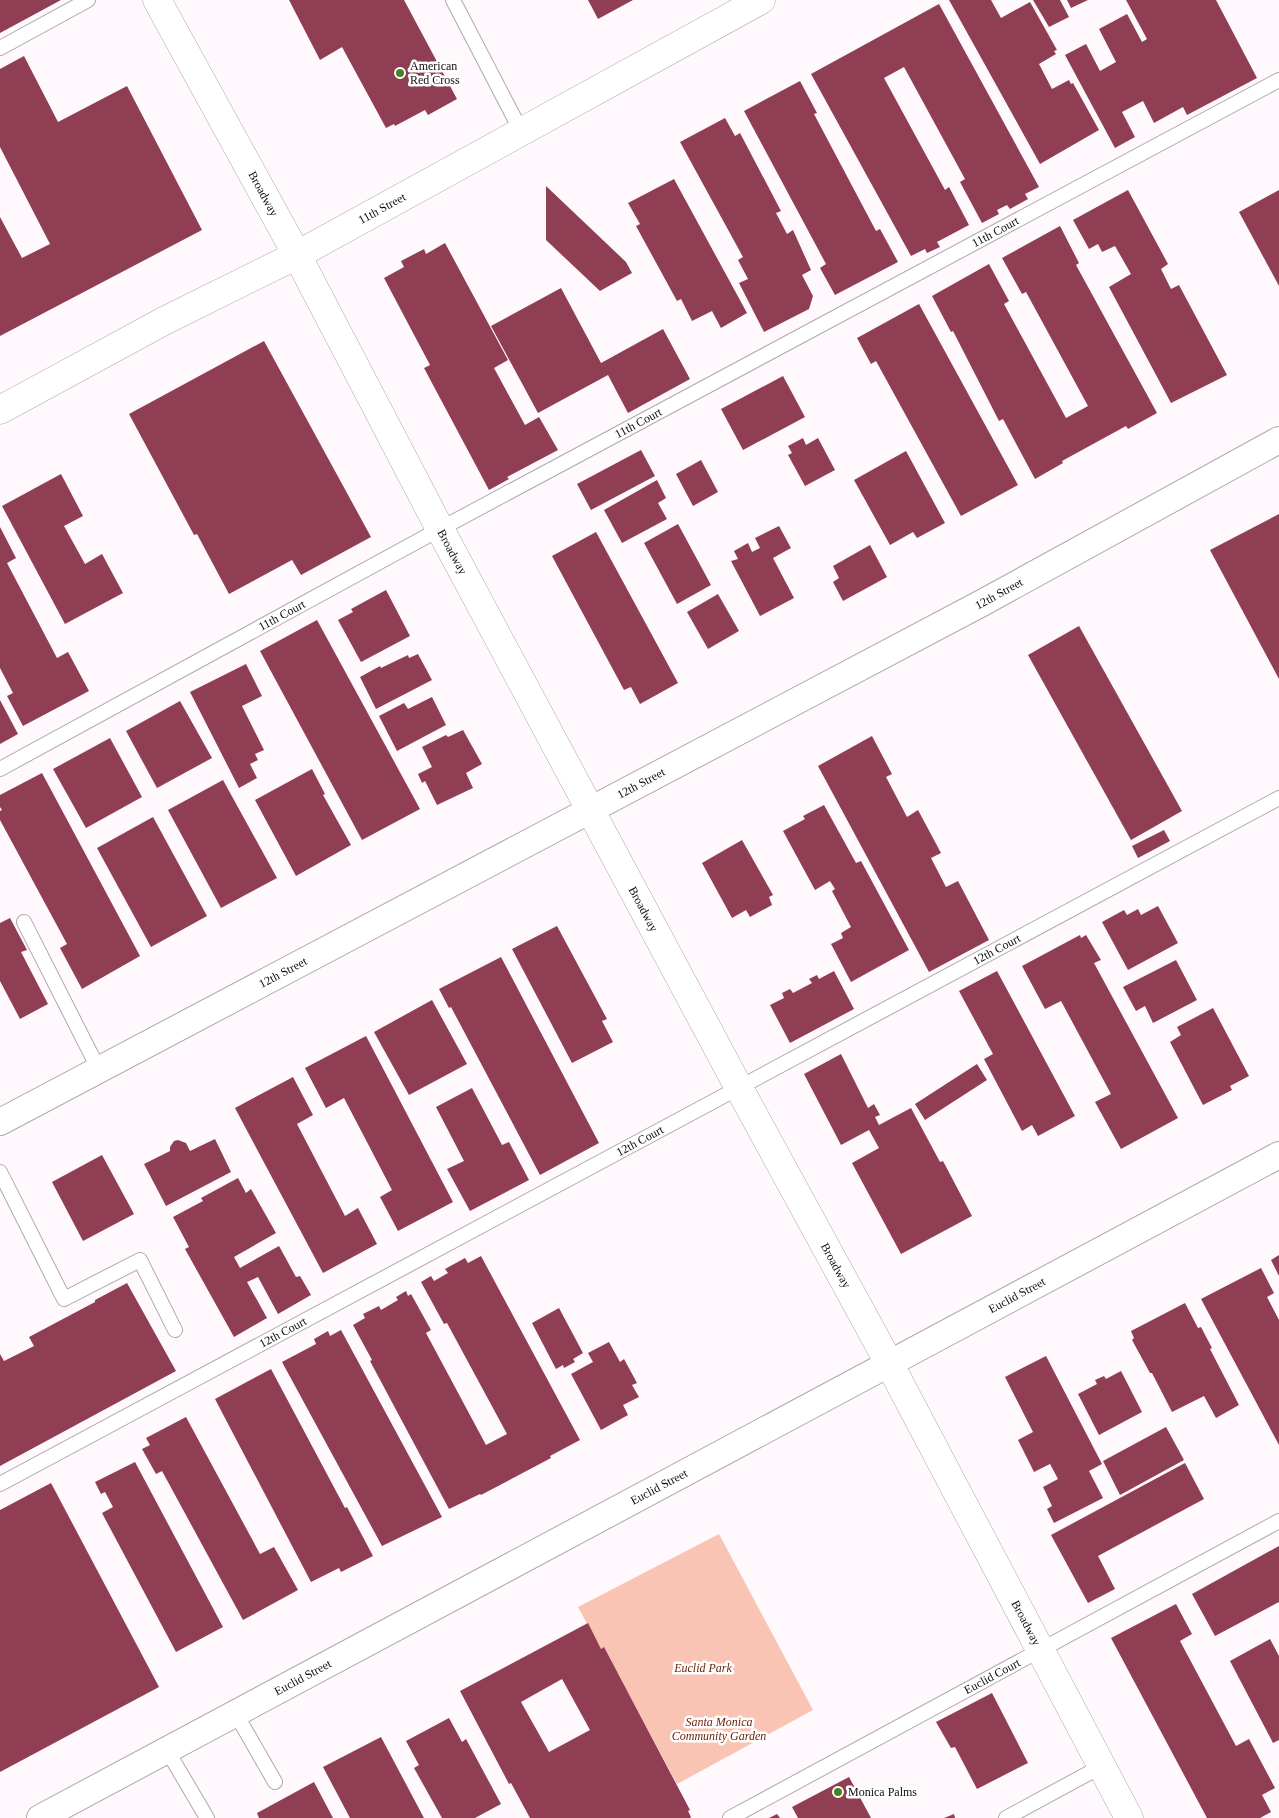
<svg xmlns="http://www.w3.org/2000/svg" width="1279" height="1818" font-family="Georgia,serif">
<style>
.green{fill:#f9c4b4}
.building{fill:#8f3e54;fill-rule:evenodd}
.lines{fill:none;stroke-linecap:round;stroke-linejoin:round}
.lane-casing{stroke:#aea8ac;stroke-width:16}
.street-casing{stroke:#aea8ac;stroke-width:28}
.secondary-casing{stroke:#aea8ac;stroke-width:29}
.lane{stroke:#fff;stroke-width:14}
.street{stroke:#fff;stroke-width:26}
.secondary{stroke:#fff;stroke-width:28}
.poi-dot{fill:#478320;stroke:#fff;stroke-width:2}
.labels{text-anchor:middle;stroke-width:5;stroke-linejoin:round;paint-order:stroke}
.poi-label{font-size:12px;fill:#0f0d0f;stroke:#fff;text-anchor:start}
.street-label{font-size:12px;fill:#0f0d0f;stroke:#fff}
.park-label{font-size:12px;font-style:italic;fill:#691e02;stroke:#fff}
</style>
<rect width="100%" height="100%" fill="#fff8fd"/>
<polygon class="green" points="719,1534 813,1710 677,1784 604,1648 601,1649 578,1607"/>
<g class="building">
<polygon points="0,0 61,0 0,33"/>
<polygon points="289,0 404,0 457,99 428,115 425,110 395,126 394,124 386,128 342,47 320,60"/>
<polygon points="588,0 633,0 598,19"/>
<polygon points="949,0 991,0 1001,18 1030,2 1057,50 1054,51 1056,54 1039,64 1052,89 1069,80 1071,84 1073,83 1099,130 1040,164"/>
<polygon points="1033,0 1060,0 1069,17 1049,27"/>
<polygon points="1067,0 1088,0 1071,8"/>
<polygon points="1126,0 1216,0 1257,78 1187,115 1183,107 1154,123 1143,101 1122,112 1135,137 1115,148 1065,55 1086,44 1100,71 1116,62 1099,29 1127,14 1142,42 1147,39"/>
<polygon points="939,4 1039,187 1025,194 1028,199 1010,209 1007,205 997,210 999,214 982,223 960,182 965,179 904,67 884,78 945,190 949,187 969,225 937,242 940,247 927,253 925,249 911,256 811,74"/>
<polygon points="24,56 58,122 127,86 202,230 0,336 0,217 22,258 50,244 0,147 0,69"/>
<polygon points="800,81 817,113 814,114 876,231 880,229 898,262 835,295 820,268 826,264 744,111"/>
<polygon points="725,118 735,136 740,133 781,211 776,213 787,234 793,230 811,270 802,275 813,296 809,309 764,332 739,283 748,279 738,260 743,257 680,142"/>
<polygon points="674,179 747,313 721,328 712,311 692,321 681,299 677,301 636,226 640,224 628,203"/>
<polygon points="546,186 626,262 632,273 600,291 546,240"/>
<polygon points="1128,190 1168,264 1161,269 1171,289 1179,285 1227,375 1171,403 1109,287 1131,274 1115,246 1102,252 1098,244 1089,249 1073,220"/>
<polygon points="1279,190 1279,286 1239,212"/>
<polygon points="1060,226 1079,263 1076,265 1157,413 1128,429 1126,426 1062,461 1063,463 1035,479 1003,419 999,421 953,331 951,332 932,296 989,264 1009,301 1004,304 1066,418 1088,406 1026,292 1022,294 1002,258"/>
<polygon points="445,243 508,360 494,368 525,425 539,417 558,450 507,477 509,479 489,490 424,368 430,365 384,278 404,267 401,261 424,249 426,254"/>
<polygon points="561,288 601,363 663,329 690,379 628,413 608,375 538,413 491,326"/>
<polygon points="919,304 1018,485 961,516 876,361 871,364 857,338"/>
<polygon points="264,341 371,537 301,575 292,560 229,594 197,534 194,535 129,414"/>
<polygon points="783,376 805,417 743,450 721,409"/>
<polygon points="803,438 806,445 818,438 835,470 805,486 788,455 792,453 788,446"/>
<polygon points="641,450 655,476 591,510 577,484"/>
<polygon points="906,451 945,523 917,538 913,532 890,545 854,480"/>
<polygon points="701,460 718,492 693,506 676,474"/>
<polygon points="61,474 83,516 64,526 85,564 102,554 123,593 65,624 2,506"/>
<polygon points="657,480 666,498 658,503 667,519 622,543 604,510"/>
<polygon points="1279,514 1279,679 1210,550"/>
<polygon points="678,524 711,585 677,604 644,543"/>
<polygon points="779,526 791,548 773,558 794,598 760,616 731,561 738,559 734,551 748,543 752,552 760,548 755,538"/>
<polygon points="0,527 16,558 7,563 57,658 68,652 89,691 23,726 7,696 13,693 0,668"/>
<polygon points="596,532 678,683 640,704 631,687 624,690 552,556"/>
<polygon points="870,545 887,577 843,601 833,582 839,578 833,566"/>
<polygon points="386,590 410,636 361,662 338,620 353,612 351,609"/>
<polygon points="718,594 739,631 708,649 687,612"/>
<polygon points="317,620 420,809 362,840 260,651"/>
<polygon points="1079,626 1182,811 1131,840 1028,655"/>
<polygon points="418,654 432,680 376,709 360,677 380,666 381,668 408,655 409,658"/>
<polygon points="246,664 262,696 242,706 264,750 255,754 258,760 250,764 257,778 239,788 190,692"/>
<polygon points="432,697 446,725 397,751 379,716 404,703 408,709"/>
<polygon points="0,700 18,734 0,744"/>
<polygon points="180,701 212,758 157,788 126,731"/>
<polygon points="463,730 482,764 466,773 473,788 437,805 425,781 422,783 418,774 432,767 422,747 446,735 448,737"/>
<polygon points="872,736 892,774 886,777 907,817 918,810 941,853 931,858 946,887 958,881 989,940 929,972 818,766"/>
<polygon points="110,738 142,797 86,828 53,769"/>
<polygon points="312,769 325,794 323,795 351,845 296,876 255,800"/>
<polygon points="42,773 140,956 82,989 60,948 67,944 0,820 0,811 2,810 0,807 0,795"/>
<polygon points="223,780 277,878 221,908 168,810"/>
<polygon points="824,805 856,863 861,861 909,950 851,982 831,944 843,938 841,933 851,927 832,891 835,889 830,881 815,890 783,831 805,819 803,816"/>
<polygon points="153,817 207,916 151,947 97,848"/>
<polygon points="1164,830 1170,841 1138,858 1132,846"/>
<polygon points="742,840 773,895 769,897 772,905 750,917 746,910 732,918 702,863"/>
<polygon points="1158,906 1178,943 1128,970 1102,922 1124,910 1127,915 1138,909 1141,915"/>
<polygon points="10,918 27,950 21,952 48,1004 20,1019 0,981 0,923"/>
<polygon points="557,926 607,1019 602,1021 613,1042 572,1063 512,949"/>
<polygon points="1080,935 1081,938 1086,935 1101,960 1094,963 1178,1118 1121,1149 1095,1102 1111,1094 1061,1001 1045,1009 1022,966"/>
<polygon points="501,957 599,1143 540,1175 451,1007 449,1008 439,989"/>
<polygon points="1176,960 1197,1000 1153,1023 1145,1006 1136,1011 1123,987"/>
<polygon points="834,971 854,1009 790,1043 770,1005 784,998 782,993 790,989 793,993 812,983 809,979 817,975 819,979"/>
<polygon points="997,971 1075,1116 1038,1136 1032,1125 1022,1131 984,1059 993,1054 959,991"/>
<polygon points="432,1000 467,1064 409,1095 374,1032"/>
<polygon points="1213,1008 1249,1076 1230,1086 1232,1090 1203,1105 1170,1042 1181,1035 1177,1027"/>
<polygon points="366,1036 453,1202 398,1231 380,1197 392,1190 344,1098 326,1108 305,1068"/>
<polygon points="841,1054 868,1108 874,1104 880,1115 875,1117 879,1125 911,1108 940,1162 943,1161 972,1216 901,1254 852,1163 879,1148 869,1130 841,1145 804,1074"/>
<polygon points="977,1064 987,1080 925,1120 915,1104"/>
<polygon points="293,1077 313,1115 297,1124 345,1216 358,1208 377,1244 323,1273 235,1108"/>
<polygon points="472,1088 502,1145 509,1142 529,1180 470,1211 447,1169 464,1161 436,1107"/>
<polygon points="215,1139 231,1172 166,1206 144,1164 170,1151 170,1147 174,1141 178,1140 186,1143 190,1151"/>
<polygon points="102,1155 134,1214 83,1241 52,1182"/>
<polygon points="238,1178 246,1193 251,1189 276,1233 234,1257 240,1268 279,1246 296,1277 300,1276 311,1295 278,1314 258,1277 247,1282 267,1318 234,1337 185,1249 189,1247 173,1217 203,1201 201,1198"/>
<polygon points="1279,1255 1279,1276 1271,1260"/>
<polygon points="481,1256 580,1440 550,1456 551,1458 481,1495 480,1494 449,1509 370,1361 372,1360 353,1325 365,1318 363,1314 379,1306 381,1310 398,1300 396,1297 406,1291 408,1296 411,1294 431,1330 426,1333 486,1445 507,1434 447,1323 444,1324 421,1282 431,1276 434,1281 448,1273 445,1269 465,1258 468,1263"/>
<polygon points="1261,1268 1274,1293 1267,1297 1279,1320 1279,1445 1201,1299"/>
<polygon points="127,1283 176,1371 0,1466 0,1354 4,1361 34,1346 29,1337 95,1302 95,1300"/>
<polygon points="1185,1303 1198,1328 1201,1327 1212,1348 1210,1349 1239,1405 1216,1418 1204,1396 1172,1412 1152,1373 1150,1373 1132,1340 1134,1338 1131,1331"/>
<polygon points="559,1308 583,1353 573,1359 575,1362 564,1368 563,1365 556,1369 532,1323"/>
<polygon points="341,1330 442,1517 382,1546 282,1362 316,1344 314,1339 328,1331 330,1336"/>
<polygon points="609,1342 620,1362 624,1359 637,1383 632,1385 639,1397 623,1405 628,1415 601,1430 571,1374 593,1362 588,1353"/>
<polygon points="1046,1356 1102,1464 1089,1471 1103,1498 1054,1523 1047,1509 1052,1506 1043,1487 1058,1479 1050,1464 1034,1472 1018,1440 1033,1432 1005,1377"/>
<polygon points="271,1369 345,1508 347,1507 373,1556 341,1572 339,1568 311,1582 215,1399"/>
<polygon points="1121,1371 1142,1412 1099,1435 1078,1394 1097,1384 1095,1380 1104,1376 1106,1379"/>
<polygon points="186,1417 260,1554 274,1547 298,1590 243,1620 162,1471 156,1474 142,1449 150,1445 146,1438"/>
<polygon points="1166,1427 1184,1460 1120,1495 1103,1461"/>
<polygon points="135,1462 223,1627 176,1652 102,1513 113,1507 105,1492 101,1494 95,1482"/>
<polygon points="1185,1463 1204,1499 1098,1556 1115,1589 1088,1603 1051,1535"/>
<polygon points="51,1483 159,1687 0,1772 0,1510"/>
<polygon points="1279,1546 1279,1602 1215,1636 1192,1594"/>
<polygon points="1176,1604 1192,1634 1180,1641 1236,1746 1249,1739 1275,1788 1262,1795 1271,1812 1260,1818 1207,1818 1111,1638"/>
<path d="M588,1623L601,1649L604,1647L690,1810L688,1811L691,1817L690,1818H530L511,1783L509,1784L460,1691ZM562,1679L590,1730L549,1752L521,1702Z"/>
<polygon points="1270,1639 1279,1656 1279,1740 1273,1743 1230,1661"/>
<polygon points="992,1693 1028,1763 977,1789 955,1747 951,1748 936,1722"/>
<polygon points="449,1718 462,1742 466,1739 501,1804 475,1818 442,1818 414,1768 419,1765 406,1741"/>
<polygon points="381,1737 424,1818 350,1818 323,1767"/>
<polygon points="849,1777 871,1818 798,1818 792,1807"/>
<polygon points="314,1782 333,1818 259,1818 257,1813"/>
<polygon points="777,1814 780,1818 769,1818"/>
<polygon points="954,1814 955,1818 944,1818"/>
</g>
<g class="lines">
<g class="lane-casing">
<g id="lane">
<polyline points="453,0 521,131"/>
<polyline points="0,48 88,0"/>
<path id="s1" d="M0,769L440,529L1279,80"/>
<polyline points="24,922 99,1070"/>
<polyline points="0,1172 64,1299 140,1260 175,1330"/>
<path id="s2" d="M0,1484L1279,798"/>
<polyline points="236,1714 275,1782"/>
<polyline points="167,1750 207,1818"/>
<path id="s3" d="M730,1818L1279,1521"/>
<polyline points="1006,1818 1102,1766"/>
</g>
</g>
<g class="street-casing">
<g id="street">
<path id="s4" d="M0,1122L982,603L1279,440"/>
<path id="s5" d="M40,1818L1279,1155"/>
</g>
</g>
<g class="secondary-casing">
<g id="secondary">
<path id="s6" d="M157,0L297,255L440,529L739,1088L889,1363L1129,1818"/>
<path id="s7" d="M0,410L164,321L297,255L761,0"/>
</g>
</g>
<use href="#lane" class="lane"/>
<use href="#street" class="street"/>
<use href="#secondary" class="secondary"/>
</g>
<g class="poi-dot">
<circle cx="400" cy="73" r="5"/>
<circle cx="838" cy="1792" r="5"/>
</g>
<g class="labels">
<g class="poi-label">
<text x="410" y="70">American<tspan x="410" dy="14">Red Cross</tspan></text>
<text x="848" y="1796">Monica Palms</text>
</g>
<g class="street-label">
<text dy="4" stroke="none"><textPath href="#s6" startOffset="221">Broadway</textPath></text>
<text dy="4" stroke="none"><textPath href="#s7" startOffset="432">11th Street</textPath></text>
<text dy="4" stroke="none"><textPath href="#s1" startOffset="1131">11th Court</textPath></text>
<text dy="4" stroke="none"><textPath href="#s1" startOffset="726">11th Court</textPath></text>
<text dy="4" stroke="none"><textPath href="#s6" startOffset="626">Broadway</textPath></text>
<text dy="4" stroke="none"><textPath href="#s4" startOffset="1130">12th Street</textPath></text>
<text dy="4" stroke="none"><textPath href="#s1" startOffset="321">11th Court</textPath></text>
<text dy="4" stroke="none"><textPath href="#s4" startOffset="725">12th Street</textPath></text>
<text dy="4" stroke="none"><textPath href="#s6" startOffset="1031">Broadway</textPath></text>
<text dy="4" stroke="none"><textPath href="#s2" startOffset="1131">12th Court</textPath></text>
<text dy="4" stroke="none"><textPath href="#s4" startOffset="320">12th Street</textPath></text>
<text dy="4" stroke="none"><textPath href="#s2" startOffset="726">12th Court</textPath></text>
<text dy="4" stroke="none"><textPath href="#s6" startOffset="1436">Broadway</textPath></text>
<text dy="4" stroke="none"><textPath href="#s5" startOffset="1108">Euclid Street</textPath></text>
<text dy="4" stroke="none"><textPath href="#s2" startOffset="321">12th Court</textPath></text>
<text dy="4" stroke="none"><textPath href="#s5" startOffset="702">Euclid Street</textPath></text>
<text dy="4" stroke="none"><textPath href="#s6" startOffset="1841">Broadway</textPath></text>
<text dy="4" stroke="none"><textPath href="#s3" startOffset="298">Euclid Court</textPath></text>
<text dy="4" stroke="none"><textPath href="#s5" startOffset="298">Euclid Street</textPath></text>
</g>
<g class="park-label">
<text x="703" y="1672">Euclid Park</text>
<text x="719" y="1726">Santa Monica<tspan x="719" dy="14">Community Garden</tspan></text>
</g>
</g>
</svg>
